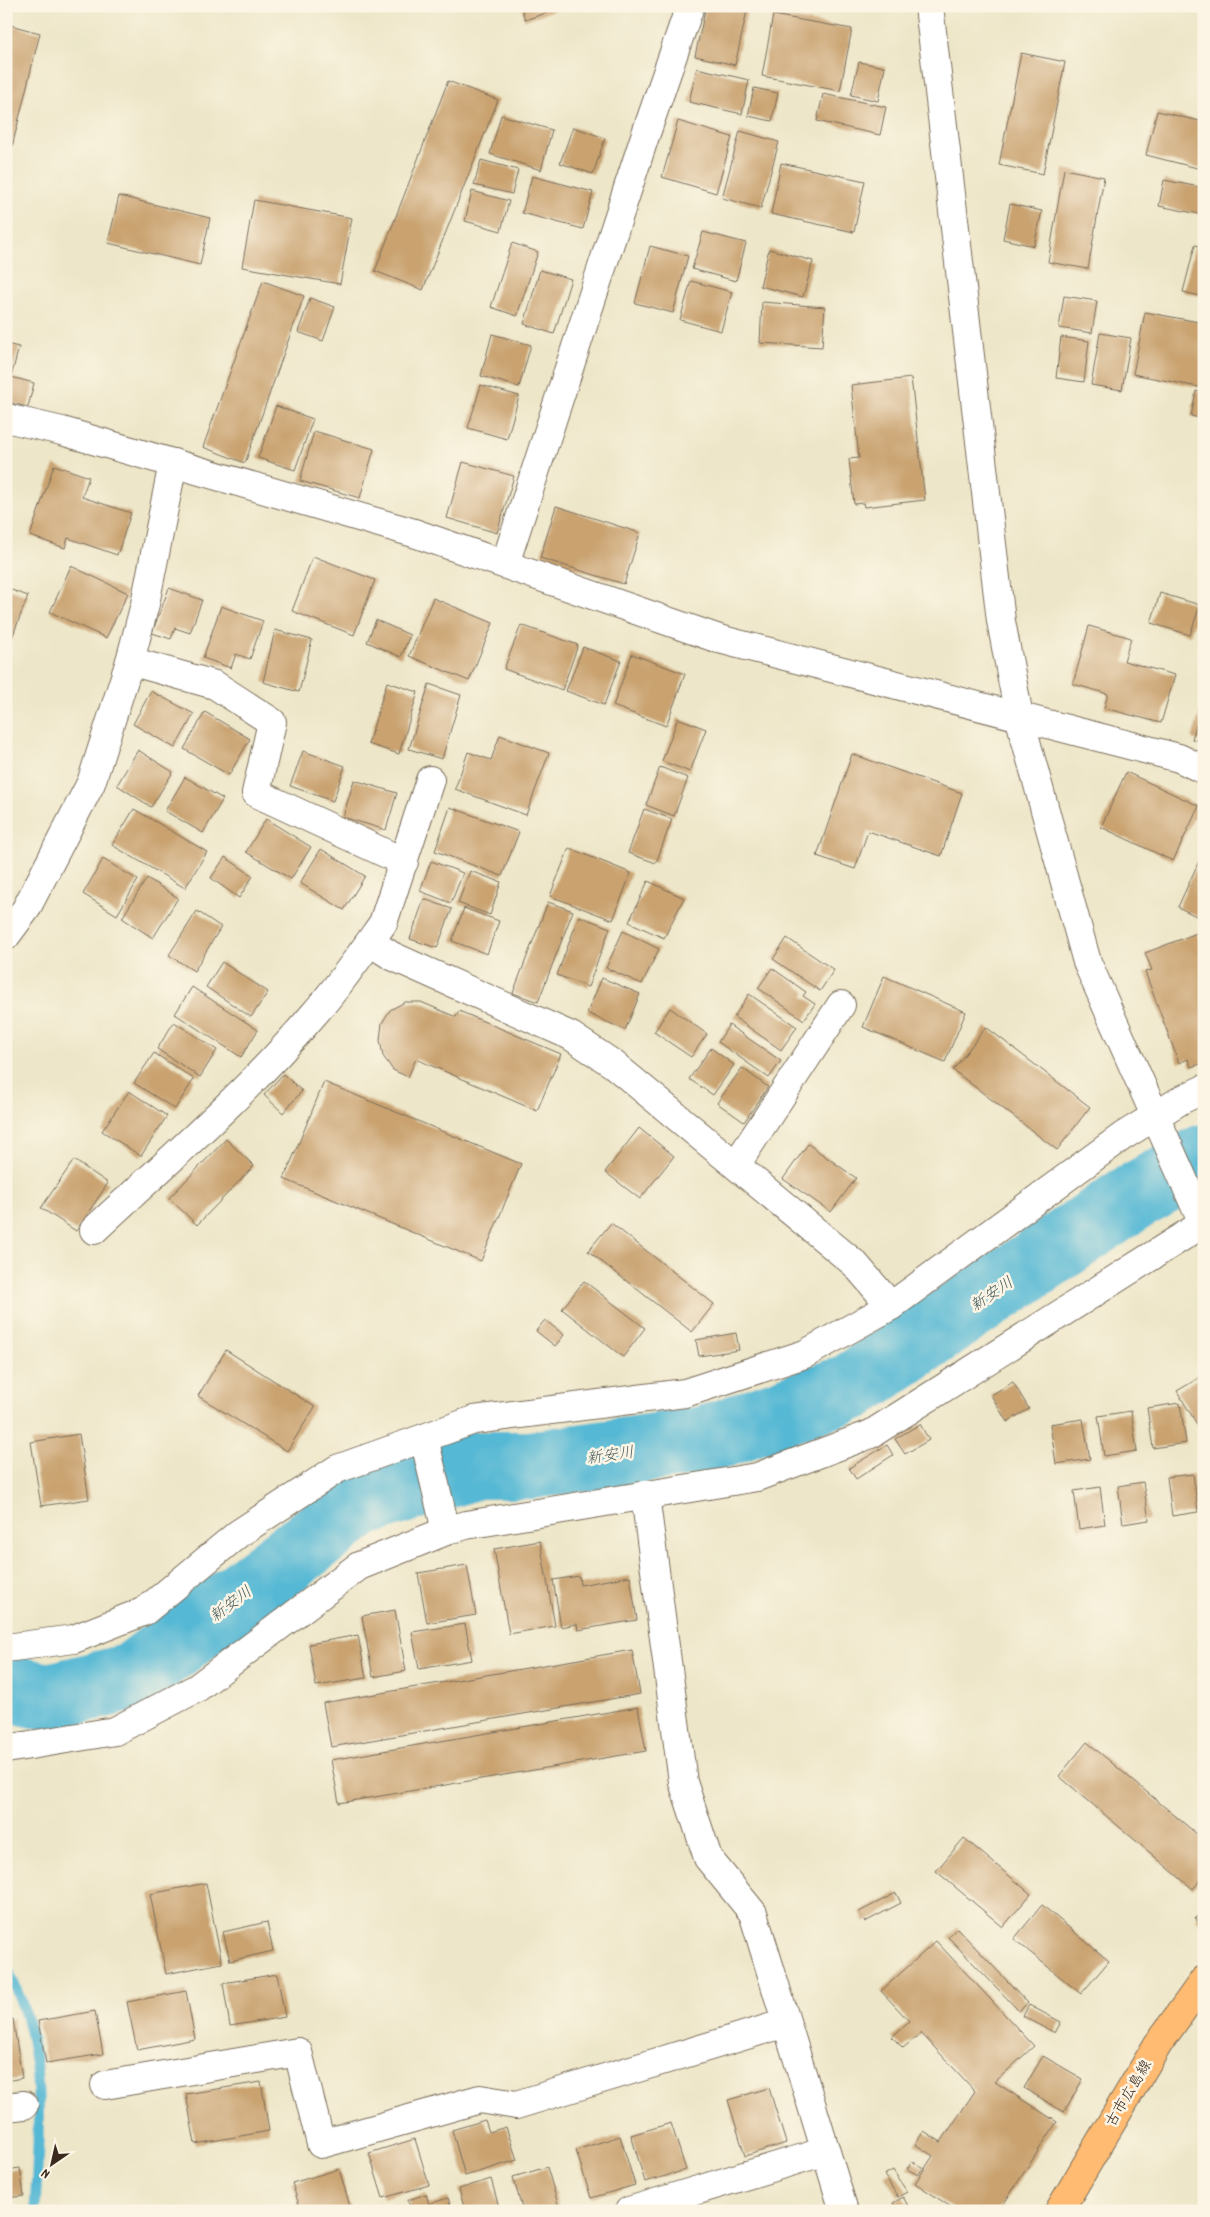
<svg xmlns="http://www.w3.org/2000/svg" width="1210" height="2217" font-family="Dekko,'Klee One',sans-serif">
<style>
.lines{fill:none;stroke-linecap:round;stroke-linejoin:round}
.stream{stroke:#55b8d4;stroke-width:11}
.river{stroke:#55b8d4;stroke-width:68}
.building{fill:#c9a26f}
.minor-casing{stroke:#796c5a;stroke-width:30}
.major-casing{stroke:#796c5a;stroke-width:30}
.minor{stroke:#fff;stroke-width:28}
.major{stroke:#ffbb71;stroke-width:28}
.labels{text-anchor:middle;stroke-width:5;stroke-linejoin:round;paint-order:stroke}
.street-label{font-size:15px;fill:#3b2a1e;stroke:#fcf5e5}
.water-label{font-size:16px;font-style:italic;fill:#445c5e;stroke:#fcf5e5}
</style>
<rect width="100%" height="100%" fill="#fcf5e5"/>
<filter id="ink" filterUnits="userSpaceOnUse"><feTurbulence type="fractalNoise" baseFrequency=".02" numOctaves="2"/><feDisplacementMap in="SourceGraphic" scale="10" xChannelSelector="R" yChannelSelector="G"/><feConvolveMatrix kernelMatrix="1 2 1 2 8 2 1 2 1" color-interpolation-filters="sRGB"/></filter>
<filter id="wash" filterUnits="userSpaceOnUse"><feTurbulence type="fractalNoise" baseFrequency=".0096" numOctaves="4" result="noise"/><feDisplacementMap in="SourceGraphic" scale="20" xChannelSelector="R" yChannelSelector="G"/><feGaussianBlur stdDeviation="1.12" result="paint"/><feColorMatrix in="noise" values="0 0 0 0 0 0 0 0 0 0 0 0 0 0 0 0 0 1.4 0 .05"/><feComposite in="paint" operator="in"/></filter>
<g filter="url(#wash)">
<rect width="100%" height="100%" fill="#ede6c8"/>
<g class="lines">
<g class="stream">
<polyline points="38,1724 49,1697"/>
<path d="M6,1965C13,1983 22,2001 27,2019C44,2081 38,2148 35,2211"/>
</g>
<polyline class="river" points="6,1688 49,1697 132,1677 360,1504 476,1465 531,1465 705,1440 851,1387 1129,1200 1204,1158"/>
</g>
<g id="blocks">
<g class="building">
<polygon points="521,6 564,6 564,7 525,20"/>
<polygon points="706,6 748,6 735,65 695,56"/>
<polygon points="773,15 852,29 840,91 762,76"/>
<polygon points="6,24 40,33 12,147 6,145"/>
<polygon points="1021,53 1065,62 1043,174 999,165"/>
<polygon points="859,62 885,67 878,101 851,95"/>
<polygon points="697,68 749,80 742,114 689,102"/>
<polygon points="448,81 498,100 423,290 375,271"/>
<polygon points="754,88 778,93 772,121 748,116"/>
<polygon points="823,94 886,107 880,135 817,121"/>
<polygon points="1157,111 1204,122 1204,157 1201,169 1146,155"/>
<polygon points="501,115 552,130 541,170 490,154"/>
<polygon points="678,121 732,137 716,193 662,177"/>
<polygon points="573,127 605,138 593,174 560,163"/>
<polygon points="740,131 779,142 761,208 722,198"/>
<polygon points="481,160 518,170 512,194 474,185"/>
<polygon points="781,163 865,181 854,232 771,214"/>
<polygon points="1064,169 1104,177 1088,269 1048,262"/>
<polygon points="532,176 593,192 583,229 522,213"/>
<polygon points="1164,180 1204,188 1204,215 1159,206"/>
<polygon points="472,191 509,201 501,231 465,221"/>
<polygon points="119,196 210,218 200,265 108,243"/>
<polygon points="254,200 352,218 340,284 242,267"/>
<polygon points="1010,204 1042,211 1034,246 1003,239"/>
<polygon points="703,232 746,243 736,281 692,269"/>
<polygon points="512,243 538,252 517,316 491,307"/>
<polygon points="1195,245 1204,247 1204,297 1183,292"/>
<polygon points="650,246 688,256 673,313 635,303"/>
<polygon points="769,249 813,261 803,297 760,286"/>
<polygon points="540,270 571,279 554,334 524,324"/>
<polygon points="263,281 304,296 245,463 203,447"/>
<polygon points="691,281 732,292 721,331 680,320"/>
<polygon points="1064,296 1097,301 1092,333 1059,328"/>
<polygon points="310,298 335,307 323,341 298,332"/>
<polygon points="762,302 825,307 822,347 760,343"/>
<polygon points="1145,312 1204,323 1203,388 1133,374"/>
<polygon points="1100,333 1131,338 1122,390 1091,385"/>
<polygon points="492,334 531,345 519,387 481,376"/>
<polygon points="1061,337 1089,341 1084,382 1056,378"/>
<polygon points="6,344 19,347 11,377 34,383 28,407 6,402"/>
<polygon points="911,378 925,500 864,507 863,503 854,504 849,459 859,458 851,385"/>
<polygon points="481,385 519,396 507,439 468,428"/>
<polygon points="1196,391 1204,393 1204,419 1191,416"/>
<polygon points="276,406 313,419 295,470 258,458"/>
<polygon points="314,431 374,449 360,498 300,481"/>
<polygon points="463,462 514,476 497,533 447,518"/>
<polygon points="54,465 89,477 82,497 131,513 117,555 68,538 65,548 30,536"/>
<polygon points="556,506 640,533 624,584 540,558"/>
<polygon points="313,556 375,580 354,635 292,611"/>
<polygon points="71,566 128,593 106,638 50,612"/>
<polygon points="6,588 28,596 8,648 6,647"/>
<polygon points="169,588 202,600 190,633 175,628 171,639 152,633"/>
<polygon points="1160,593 1200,605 1190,635 1151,623"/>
<polygon points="433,598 493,623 469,681 409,656"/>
<polygon points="221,606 263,621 250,659 236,654 231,668 203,658"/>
<polygon points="376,620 410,635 401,657 367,642"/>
<polygon points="521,625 578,645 562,690 504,669"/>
<polygon points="1089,626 1131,638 1124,661 1175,675 1161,723 1104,708 1108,694 1073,684"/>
<polygon points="275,630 312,640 299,692 263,682"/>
<polygon points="583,647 621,661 604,705 566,691"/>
<polygon points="632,654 685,674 666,726 613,706"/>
<polygon points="387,682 418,692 399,754 368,744"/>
<polygon points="429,684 461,695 442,759 409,749"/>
<polygon points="151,691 194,714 175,748 133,724"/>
<polygon points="1204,699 1204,742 1192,739"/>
<polygon points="205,712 250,739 229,775 184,749"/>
<polygon points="678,718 706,729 690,772 662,761"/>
<polygon points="500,735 549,753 526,815 455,789 468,752 491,760"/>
<polygon points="138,750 173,772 151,807 117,785"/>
<polygon points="303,751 345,766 333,801 290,786"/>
<polygon points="852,754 962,793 941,856 868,831 855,869 817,856"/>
<polygon points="660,767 688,778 674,816 646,805"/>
<polygon points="1126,772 1199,806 1173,861 1101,827"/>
<polygon points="185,777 223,799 203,833 165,811"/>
<polygon points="354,780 397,793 386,830 343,817"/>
<polygon points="450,807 519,832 502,876 435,851"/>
<polygon points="134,809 207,852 185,888 112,845"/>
<polygon points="644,809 672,819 656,863 628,853"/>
<polygon points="266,819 311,847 291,879 246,852"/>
<polygon points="569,848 631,873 613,920 550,896"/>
<polygon points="321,849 365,876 344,910 300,883"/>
<polygon points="1204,850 1204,920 1178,907"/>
<polygon points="225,857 253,876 239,898 211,878"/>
<polygon points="103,859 138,880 117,915 83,894"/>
<polygon points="431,861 463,873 451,903 420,891"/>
<polygon points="470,871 501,882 490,915 458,903"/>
<polygon points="147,878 178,898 153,938 122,918"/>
<polygon points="648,881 684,898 664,938 629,922"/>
<polygon points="424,899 452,909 437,948 410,939"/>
<polygon points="548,902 573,911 538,1002 513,993"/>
<polygon points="464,908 499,921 487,954 452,941"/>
<polygon points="197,911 221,927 194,971 169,955"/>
<polygon points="579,916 610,928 588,987 557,975"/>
<polygon points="623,931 659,949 642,984 606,968"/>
<polygon points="1197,933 1202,948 1204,948 1204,1063 1191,1067 1188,1059 1179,1063 1145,972 1152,970 1145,953"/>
<polygon points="787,938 834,970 820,991 773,959"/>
<polygon points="222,962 268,992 251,1017 206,987"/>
<polygon points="772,968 806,992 803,996 815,1004 804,1020 758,988"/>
<polygon points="884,976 966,1012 945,1062 863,1027"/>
<polygon points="602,978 640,994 625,1030 587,1013"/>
<polygon points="192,987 258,1030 241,1057 175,1014"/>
<polygon points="749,994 797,1027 781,1050 734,1017"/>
<polygon points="405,1002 421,1002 456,1017 459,1011 561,1054 537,1111 416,1059 408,1077 393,1070 383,1056 380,1040 382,1023 390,1010"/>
<polygon points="670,1008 707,1034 691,1057 654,1032"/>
<polygon points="174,1022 217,1050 200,1077 157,1049"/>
<polygon points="729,1025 781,1061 769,1078 718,1042"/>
<polygon points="986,1027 1090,1107 1057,1150 953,1070"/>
<polygon points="711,1048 734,1065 713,1095 689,1079"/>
<polygon points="154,1053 194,1079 175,1109 134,1083"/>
<polygon points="742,1068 768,1087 744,1122 717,1103"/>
<polygon points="283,1074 302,1091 283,1113 264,1095"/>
<polygon points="324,1082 521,1164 481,1261 284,1179"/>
<polygon points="129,1091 167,1116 141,1156 102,1131"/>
<polygon points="639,1128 674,1156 640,1199 605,1172"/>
<polygon points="226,1139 254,1166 197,1225 169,1198"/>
<polygon points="808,1144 856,1178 831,1212 783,1179"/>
<polygon points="74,1160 108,1183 76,1231 41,1208"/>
<polygon points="611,1223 714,1304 692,1332 588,1251"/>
<polygon points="584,1281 645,1328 623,1357 562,1309"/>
<polygon points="545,1320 564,1335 555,1346 536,1331"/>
<polygon points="736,1333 739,1350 699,1356 696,1340"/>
<polygon points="226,1350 315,1407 287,1451 198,1396"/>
<polygon points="1204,1375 1204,1436 1177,1391"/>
<polygon points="1013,1382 1029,1409 1007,1422 991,1395"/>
<polygon points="1180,1403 1186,1443 1153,1448 1147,1408"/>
<polygon points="1131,1411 1137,1451 1104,1456 1098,1416"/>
<polygon points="1083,1419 1090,1459 1056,1464 1050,1424"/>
<polygon points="920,1424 929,1440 905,1454 895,1439"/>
<polygon points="79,1434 89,1499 41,1506 31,1442"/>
<polygon points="887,1445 893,1455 856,1479 849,1468"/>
<polygon points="1193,1474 1198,1512 1172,1516 1167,1477"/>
<polygon points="1143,1482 1149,1520 1123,1524 1118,1486"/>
<polygon points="1100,1487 1105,1525 1079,1529 1074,1491"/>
<polygon points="540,1541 555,1626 509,1634 494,1549"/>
<polygon points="467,1565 476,1615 427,1623 418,1573"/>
<polygon points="579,1576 580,1585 630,1576 637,1620 578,1630 577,1624 561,1627 553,1580"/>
<polygon points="395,1610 406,1671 373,1677 362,1616"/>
<polygon points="465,1624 472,1660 419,1669 412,1632"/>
<polygon points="358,1635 366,1678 316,1686 309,1644"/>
<polygon points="632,1650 640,1694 331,1747 323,1703"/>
<polygon points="638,1707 646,1751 339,1803 331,1760"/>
<polygon points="1087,1742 1204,1840 1204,1876 1193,1889 1059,1776"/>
<polygon points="964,1838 1031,1894 1003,1927 936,1871"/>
<polygon points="206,1883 222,1963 166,1974 150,1894"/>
<polygon points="896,1893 901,1903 865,1922 859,1912"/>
<polygon points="1042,1905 1109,1961 1081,1994 1014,1939"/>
<polygon points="1204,1908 1204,1926 1195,1919"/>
<polygon points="267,1922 273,1951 230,1961 223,1932"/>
<polygon points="957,1928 1028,2003 1019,2011 948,1937"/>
<polygon points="936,1941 1034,2046 995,2082 1057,2122 999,2211 957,2211 915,2183 933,2156 915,2144 924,2131 941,2142 975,2091 921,2033 903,2048 892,2037 909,2021 881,1991"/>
<polygon points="277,1974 285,2017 230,2026 223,1983"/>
<polygon points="186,1991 195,2039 137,2050 127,2002"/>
<polygon points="1029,2005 1061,2022 1055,2033 1023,2016"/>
<polygon points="95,2011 103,2054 46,2063 38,2021"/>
<polygon points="13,2019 22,2078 6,2081 6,2020"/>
<polygon points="1043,2056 1083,2079 1064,2112 1024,2088"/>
<polygon points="261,2082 269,2131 195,2144 186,2094"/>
<polygon points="769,2088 786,2143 745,2156 728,2100"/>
<polygon points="485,2120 489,2132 506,2127 517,2160 465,2176 452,2130"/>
<polygon points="671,2123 686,2170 645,2182 631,2135"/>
<polygon points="620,2136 635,2185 591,2198 576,2150"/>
<polygon points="415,2139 429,2185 383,2198 369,2153"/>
<polygon points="912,2161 923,2168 918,2175 907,2169"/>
<polygon points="547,2167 560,2211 523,2211 513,2177"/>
<polygon points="20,2168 24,2196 6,2198 6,2170"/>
<polygon points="339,2169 351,2210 301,2211 292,2183"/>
<polygon points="893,2170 907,2192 898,2197 884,2175"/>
<polygon points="491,2179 500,2211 465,2211 459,2189"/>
<polygon points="426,2194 429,2204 448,2198 452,2211 411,2211 408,2200"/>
<polygon points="903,2197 911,2211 897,2211 893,2203"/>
</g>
</g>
</g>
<g filter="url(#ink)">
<use href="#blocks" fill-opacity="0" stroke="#796c5a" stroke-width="1"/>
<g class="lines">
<g class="minor-casing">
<g id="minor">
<polyline points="929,6 1001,621 1019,716 1087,962 1204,1226"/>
<polyline points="6,418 62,431 414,533 719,639 1179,758 1204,770"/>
<polyline points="505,564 643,142 690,6"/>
<polyline points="130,661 215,685 272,722 256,793 404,862"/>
<polyline points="6,936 26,909 91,783 130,661 145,604 173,463"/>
<polyline points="370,942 392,956 571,1036 613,1064 855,1264 891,1306"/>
<polyline points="736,1165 841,1005"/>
<path d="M94,1230C169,1160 248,1092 314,1014C339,986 361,954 383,923L430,780"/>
<polyline points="424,1438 446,1531"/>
<polyline points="645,1495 683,1782 708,1858 753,1913 844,2211"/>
<polyline points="6,1648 74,1639 145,1611 238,1534 337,1469 474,1420 685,1393 805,1354 891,1306 1123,1136 1181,1100 1204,1089"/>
<polyline points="6,1749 115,1731 197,1688 359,1566 446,1531 466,1525 757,1477 871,1434 1204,1223"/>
<polyline points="105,2085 298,2052 321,2144 480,2099 516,2105 786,2023"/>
<polyline points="6,2107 24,2105"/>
<polyline points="629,2211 826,2151"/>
</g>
</g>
<g class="major-casing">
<polyline id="major" points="1059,2211 1158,2044 1204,1980"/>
</g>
<use href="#minor" class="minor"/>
<use href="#major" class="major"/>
</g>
</g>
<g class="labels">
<g class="street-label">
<text transform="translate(1128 2093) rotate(-59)" y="5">古市広島線</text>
</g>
<g class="water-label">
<text transform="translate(991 1293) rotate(-34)" y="6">新安川</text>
<text transform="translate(610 1454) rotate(-8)" y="6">新安川</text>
<text transform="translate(230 1603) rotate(-37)" y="6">新安川</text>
</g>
</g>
<rect width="1210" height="2217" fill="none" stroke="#fcf5e5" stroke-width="25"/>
<g transform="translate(52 2164) rotate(214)" stroke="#fcf5e5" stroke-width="4" paint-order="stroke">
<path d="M0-4L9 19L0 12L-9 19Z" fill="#3b2a1e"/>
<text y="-8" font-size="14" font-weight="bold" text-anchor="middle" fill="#3b2a1e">N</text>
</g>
</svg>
